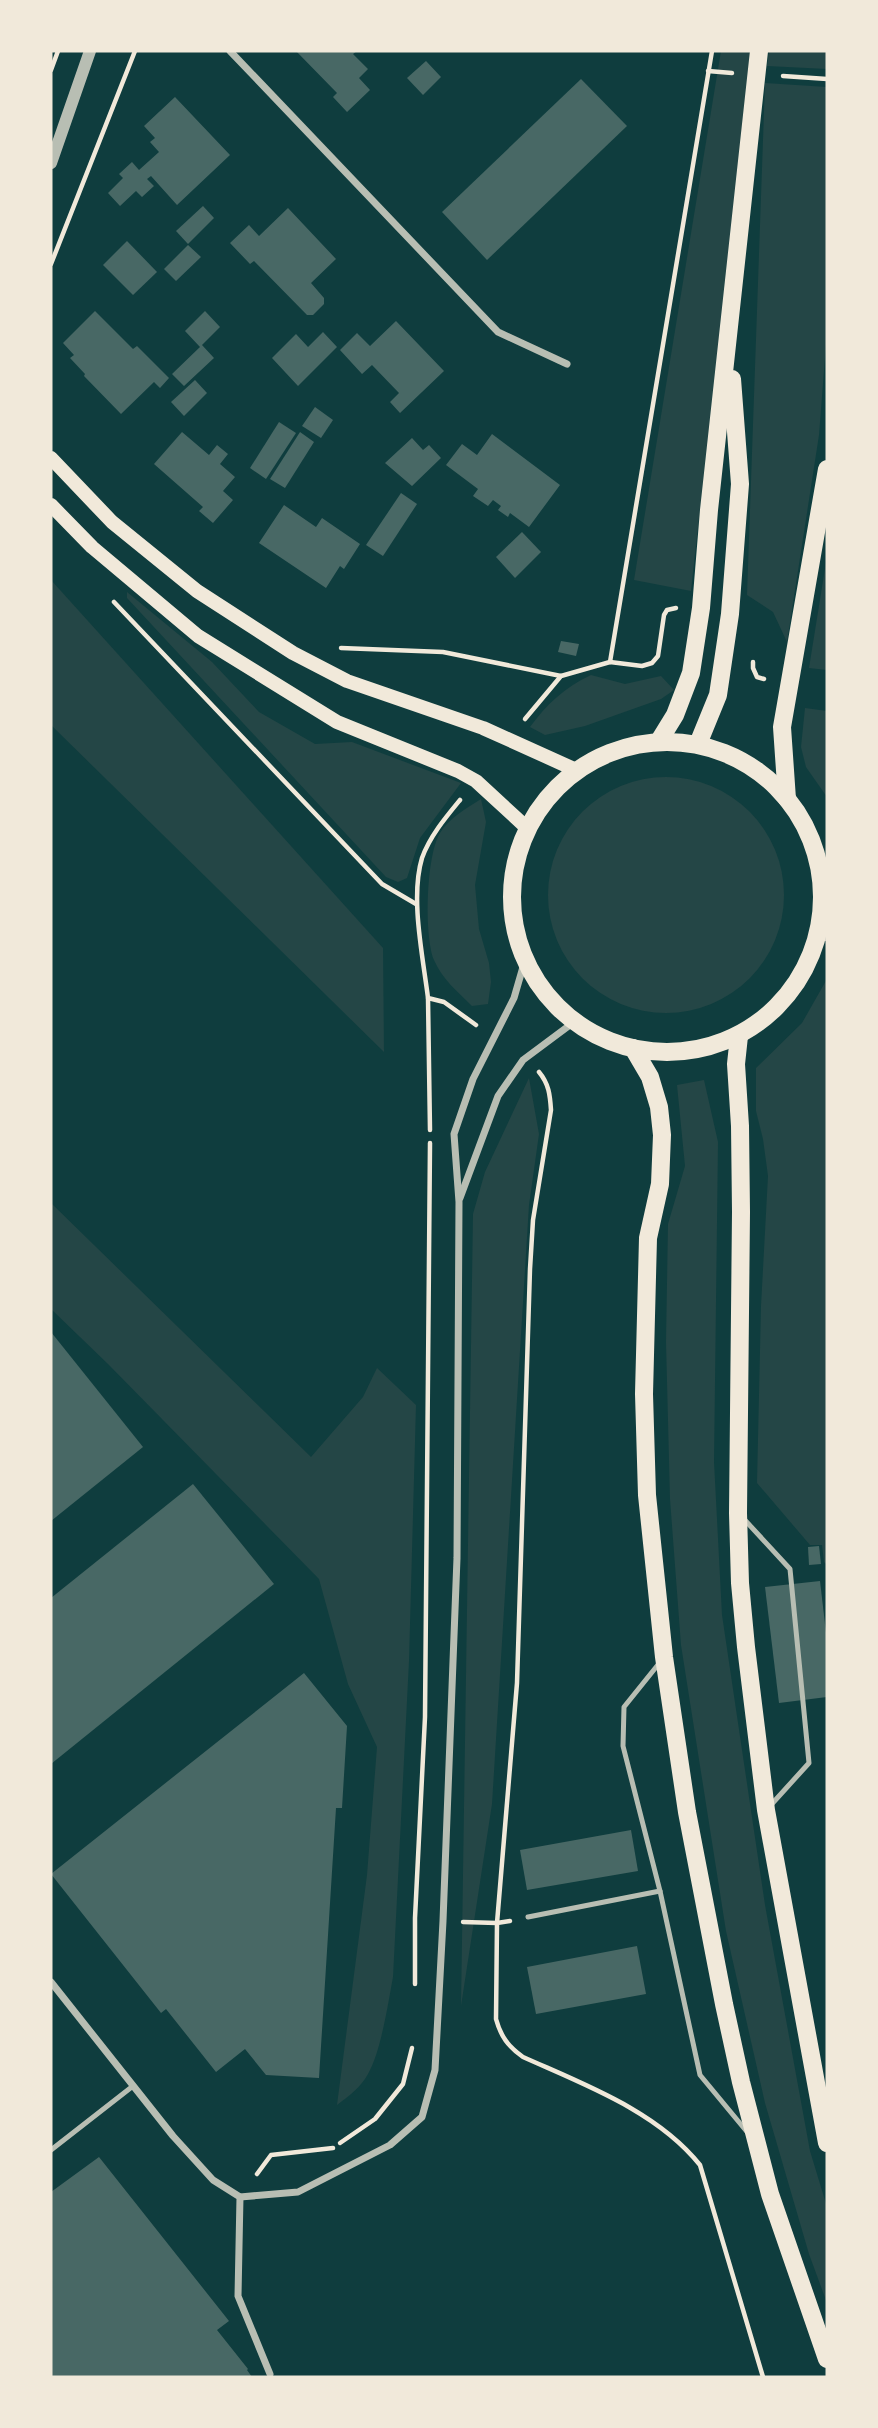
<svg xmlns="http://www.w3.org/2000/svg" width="878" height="2428" font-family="'Titillium Web',sans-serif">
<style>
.green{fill:#244646}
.building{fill:#486865}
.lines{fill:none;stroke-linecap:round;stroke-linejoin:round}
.path{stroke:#f1e9da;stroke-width:4.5}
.service{stroke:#b8beb3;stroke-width:5}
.minor{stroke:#b8beb3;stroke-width:7}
.tertiary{stroke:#b8beb3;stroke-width:12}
.secondary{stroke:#f1e9da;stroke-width:14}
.primary{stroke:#f1e9da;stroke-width:18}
</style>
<rect width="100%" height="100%" fill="#0f3d3e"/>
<g class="green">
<polygon points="721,51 750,51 691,591 634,580"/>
<polygon points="769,51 827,51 827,69 767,66"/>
<polygon points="765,83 827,87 827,332 819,435 787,642 773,612 747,595"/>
<polygon points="827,556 827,670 809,668"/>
<polygon points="51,580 383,948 384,1052 51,725"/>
<polygon points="127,592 212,662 259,712 315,744 352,742 461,783 420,838 407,878 398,882 386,877 127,598"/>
<path d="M591,675L625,684L661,676L674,690L661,699L585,726L545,735L530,727C547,704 565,687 591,675Z"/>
<polygon points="805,708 827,711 827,797 806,767 801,747"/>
<circle cx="666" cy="895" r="118"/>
<path d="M481,799L486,822L475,885L479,929L489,963L491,982L488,1004L472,1006C458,992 442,979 434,960C424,935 426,856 440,833C449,818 467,808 481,799Z"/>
<polygon points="827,979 827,1565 824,1562 822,1545 810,1545 757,1483 761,1306 768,1176 763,1139 756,1111 756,1068 802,1023"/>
<polygon points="529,1078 539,1134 529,1205 492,1804 461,2006 473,1214 485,1172"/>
<polygon points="704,1080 718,1142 714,1462 722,1615 765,1905 810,2151 827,2207 827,2303 809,2254 765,2103 726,1931 681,1645 670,1499 666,1342 668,1224 685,1166 677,1085"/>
<path d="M51,1203L311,1457L363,1397L377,1368L416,1405L409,1661L393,1977C388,2004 381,2051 368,2074C361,2087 349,2096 337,2105L367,1875L377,1747L348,1684L319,1579L108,1364L51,1309Z"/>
</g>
<g class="building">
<polygon points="296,51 357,51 353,54 368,69 359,78 370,90 347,112 333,97 337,93"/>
<polygon points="426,61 441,77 423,95 407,78"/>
<polygon points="581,79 627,126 487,260 442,212"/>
<polygon points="175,97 230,155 177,205 151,176 147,179 154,186 142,197 136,191 120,206 108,193 123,178 119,174 132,162 139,170 159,152 150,142 155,138 144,126"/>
<polygon points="203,206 214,218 188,244 176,231"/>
<polygon points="288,208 336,259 311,283 324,298 324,304 313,315 307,315 254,261 250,264 230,243 249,225 259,236"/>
<polygon points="127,241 157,272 133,295 103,265"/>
<polygon points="188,245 201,257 176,281 164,269"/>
<polygon points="95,311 133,349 137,346 169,378 160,388 154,382 121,414 84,376 85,374 70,358 74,355 63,343"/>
<polygon points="205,311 220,327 202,345 214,358 184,386 172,374 200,347 185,331"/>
<polygon points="396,321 444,371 400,413 390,402 399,393 372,365 362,374 340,350 357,333 370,346"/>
<polygon points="323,332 337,347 298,386 272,358 296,334 308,347"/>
<polygon points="195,380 207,393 184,416 171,402"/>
<polygon points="315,407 333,420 321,438 302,426"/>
<polygon points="279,422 296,433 266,479 250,468"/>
<polygon points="182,432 209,455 217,445 228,454 220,464 235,477 223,491 233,500 213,523 199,511 203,507 154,464"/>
<polygon points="300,432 314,442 285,488 270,479"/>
<polygon points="492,434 560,485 529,527 510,513 508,517 498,510 501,506 493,500 488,506 473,496 478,489 446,465 462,444 477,455"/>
<polygon points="412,438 423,450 429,445 441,458 412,486 385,463"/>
<polygon points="401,493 417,504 383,556 366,545"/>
<polygon points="284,505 316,527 322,518 360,544 344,569 340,566 326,588 259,543"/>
<polygon points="522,532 541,552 515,578 496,557"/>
<polygon points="561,641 579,644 576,656 558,652"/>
<polygon points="51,1332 143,1447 51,1521"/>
<polygon points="193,1484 274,1584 51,1764 51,1598"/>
<polygon points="819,1546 821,1564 809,1565 808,1547"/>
<polygon points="820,1581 827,1641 827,1697 779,1703 765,1587"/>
<polygon points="304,1673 347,1726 342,1808 336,1808 319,2078 266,2075 245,2049 216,2072 166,2009 161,2013 51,1874"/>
<polygon points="631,1830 638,1871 527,1890 520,1850"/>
<polygon points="637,1946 646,1994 536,2014 527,1967"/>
<polygon points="99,2157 229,2321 217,2330 248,2369 247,2370 252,2377 51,2377 51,2192"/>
</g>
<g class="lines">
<g class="path">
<polyline points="51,70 58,51"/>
<polyline points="708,71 732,73"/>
<polyline points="783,76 827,79"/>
<polyline points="51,264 135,51"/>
<polyline points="114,602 382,884 416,904"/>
<polyline points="341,648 443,652 561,676"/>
<polyline points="610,662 712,51"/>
<polyline points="753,662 753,668 757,677 764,679"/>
<polyline points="525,719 561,676 610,662 642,666 652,663 658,656 664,615 667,610 676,608"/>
<path d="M460,800C446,817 430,836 422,858C410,898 423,957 428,998L444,1002L476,1025"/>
<polyline points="428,998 430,1130"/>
<path d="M539,1072C549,1084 550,1095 551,1110L533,1220L530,1269L517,1683L497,1923L496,2019C501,2037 508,2046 523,2057C583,2084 657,2111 700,2165L763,2377"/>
<polyline points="463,1922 497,1923 510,1921"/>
<polyline points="415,1984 415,1918 425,1717 430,1143"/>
<polyline points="340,2143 375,2119 403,2084 412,2048"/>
<polyline points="257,2174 271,2155 333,2148"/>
</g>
<g class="service">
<polyline points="743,1518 790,1569 809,1763 770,1806"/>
<polyline points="661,1661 624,1707 623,1746 660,1891 700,2075 748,2133"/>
<polyline points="528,1917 660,1891"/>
<polyline points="51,2150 133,2086"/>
</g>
<g class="minor">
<polyline points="230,51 498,332 567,364"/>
<polyline points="818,935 827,938"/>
<polyline points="460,1198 498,1096 523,1060 574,1022"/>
<polyline points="51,1982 173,2136 213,2180 240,2197 238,2296 270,2374"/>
<polyline points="240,2197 298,2192 390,2145 422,2117 435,2070 443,1921 457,1558 459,1202 454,1134 473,1079 514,998 525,960"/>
</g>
<polyline class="tertiary" points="51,163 90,51"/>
<g class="secondary">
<polyline points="51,458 112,522 197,591 293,653 347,681 483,728 576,770"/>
<polyline points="51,505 92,547 198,636 337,722 458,771 476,781 527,828"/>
</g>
<g class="primary">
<polyline points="659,741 675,715 691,673 701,608 709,510 759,51"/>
<circle cx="667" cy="897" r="155"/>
<polyline points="698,744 718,695 730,614 740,484 732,379"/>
<polyline points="787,799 782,727 827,469"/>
<polyline points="739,1036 736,1064 740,1126 741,1212 738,1513 740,1583 746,1647 766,1810 827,2143"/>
<polyline points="633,1048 650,1077 659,1107 662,1135 660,1184 648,1238 644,1394 647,1495 664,1657 687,1812 724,2004 741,2082 770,2194 827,2359"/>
</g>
</g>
<rect width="878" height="2428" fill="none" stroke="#f1e9da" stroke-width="105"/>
</svg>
